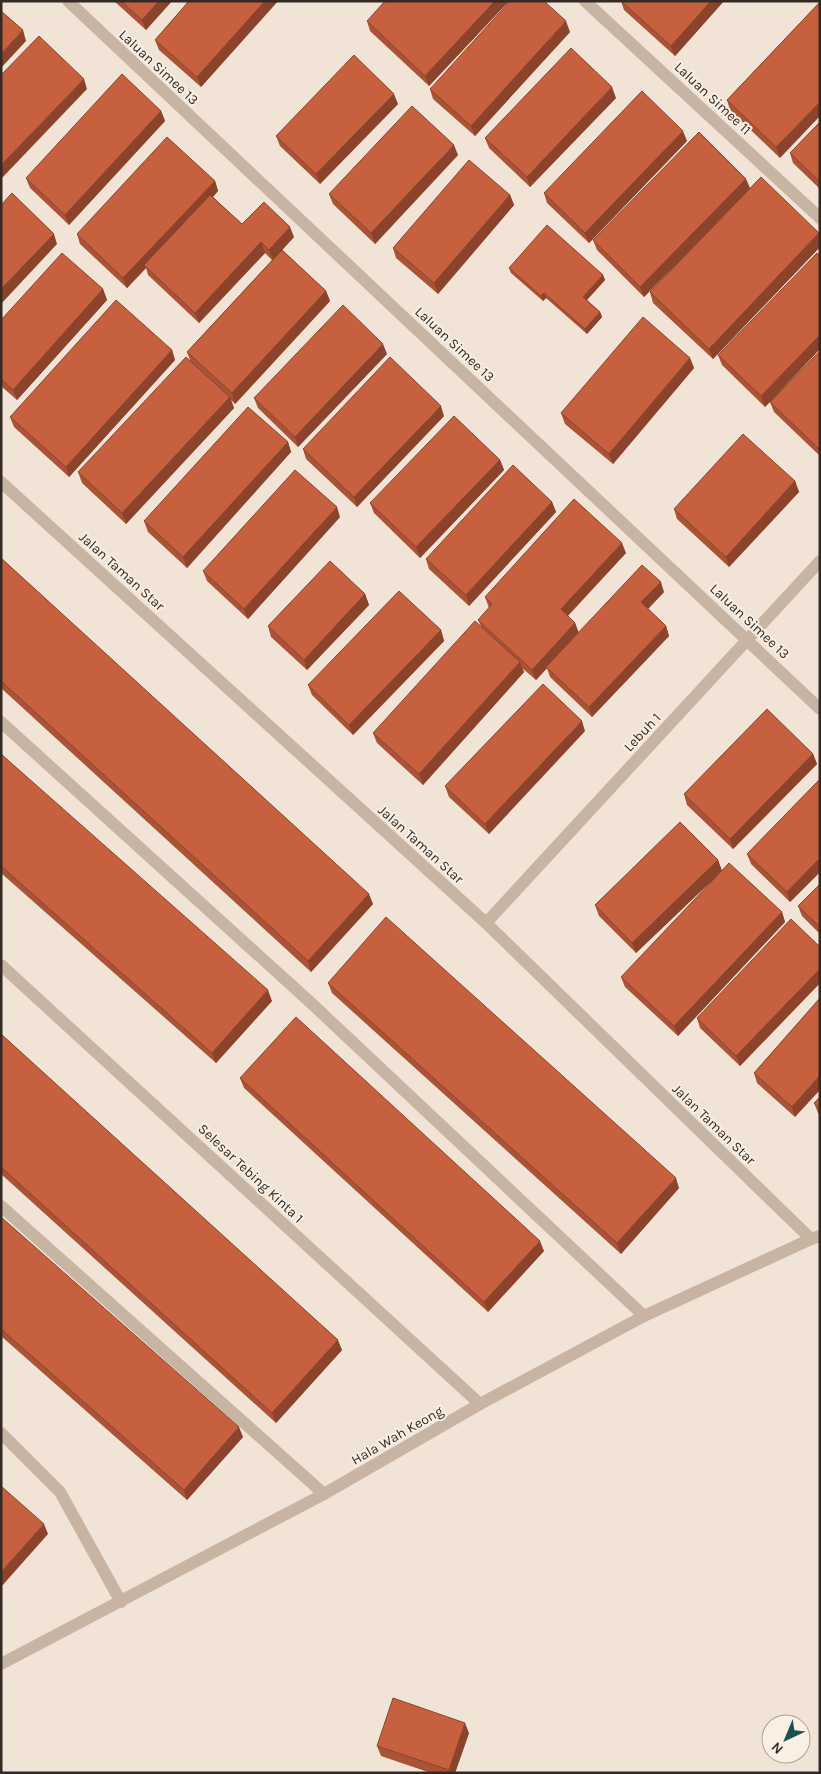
<svg xmlns="http://www.w3.org/2000/svg" width="821" height="1774" font-family="Karla,sans-serif">
<style>
.lines{fill:none;stroke-linecap:round;stroke-linejoin:round}
.service{stroke:#c8b4a3;stroke-width:12}
.minor{stroke:#c8b4a3;stroke-width:12}
.tertiary{stroke:#c8b4a3;stroke-width:12}
.wall{fill:#aa5336}
.shaded-wall{fill:#8b432c}
.building{fill:#c6603f;stroke:#8b432c}
.labels{text-anchor:middle;stroke-width:4;stroke-linejoin:round;paint-order:stroke}
.street-label{font-size:14px;fill:#332a25;stroke:#f9efe3}
</style>
<rect width="100%" height="100%" fill="#f1e4d7"/>
<g class="lines">
<g class="service">
<polyline points="1,722 310,1002 644,1316"/>
<polyline points="1,1206 324,1494"/>
</g>
<g class="minor">
<polyline points="68,1 820,709"/>
<polyline points="585,1 820,218"/>
<polyline points="486,923 811,1239"/>
<polyline points="1,965 480,1404"/>
<polyline points="1,1433 60,1492 121,1602"/>
<polyline points="1,1664 324,1494 480,1404 644,1316 811,1239 820,1236"/>
</g>
<polyline class="tertiary" points="1,482 486,923 820,561"/>
</g>
<g class="wall">
<polygon points="114,1 172,1 146,30"/>
<polygon points="189,1 278,1 201,87 159,50 155,40"/>
<polygon points="509,1 429,86 370,31 367,21"/>
<polygon points="621,1 724,1 675,56 624,10"/>
<polygon points="820,2 780,158 730,110 727,100"/>
<polygon points="570,32 475,136 433,99 430,89"/>
<polygon points="616,98 530,187 489,148 485,138"/>
<polygon points="398,104 320,184 280,146 276,136"/>
<polygon points="161,111 165,121 69,225 30,188 26,178"/>
<polygon points="820,122 820,189 793,163 790,153"/>
<polygon points="687,141 589,243 547,203 544,193"/>
<polygon points="458,155 375,244 333,204 329,194"/>
<polygon points="746,179 750,188 819,233 820,247 713,359 653,303 650,292 703,237 644,297 597,250 593,240"/>
<polygon points="215,181 218,191 213,197 242,224 294,237 282,250 326,291 330,301 235,404 231,400 234,408 126,524 82,483 78,472 190,360 187,352 272,260 265,253 199,323 148,275 146,268 127,288 80,244 77,234"/>
<polygon points="510,195 514,205 438,294 396,258 393,248"/>
<polygon points="820,256 820,349 765,407 722,365 718,355"/>
<polygon points="509,268 603,275 605,280 587,300 600,312 602,317 587,334 546,298 543,301 511,273"/>
<polygon points="103,289 107,300 17,400 1,386 1,320"/>
<polygon points="172,350 175,360 69,477 14,427 10,417"/>
<polygon points="820,351 820,456 774,412 770,402"/>
<polygon points="387,354 298,447 258,408 254,398"/>
<polygon points="690,358 694,368 613,464 565,424 561,413"/>
<polygon points="444,416 357,507 306,459 303,449"/>
<polygon points="288,442 291,452 187,568 148,532 144,521"/>
<polygon points="500,460 504,470 420,558 374,513 370,503"/>
<polygon points="795,481 799,492 729,567 677,519 674,509"/>
<polygon points="552,502 556,512 469,606 429,569 426,559"/>
<polygon points="340,517 248,619 207,581 203,571"/>
<polygon points="626,553 568,616 575,623 579,633 664,592 648,609 666,626 669,636 592,717 550,677 547,668 536,680 522,668 524,672 423,785 377,743 373,733 481,626 478,620 489,608 485,597"/>
<polygon points="1,558 373,904 311,972 1,688"/>
<polygon points="365,594 369,605 307,670 271,637 268,626"/>
<polygon points="441,630 444,641 353,735 312,695 308,685"/>
<polygon points="585,731 489,834 449,797 445,786"/>
<polygon points="1,754 272,1001 216,1063 1,873"/>
<polygon points="813,754 817,764 733,849 687,805 684,794"/>
<polygon points="820,779 820,872 790,902 751,864 747,854"/>
<polygon points="718,860 722,871 636,953 599,916 595,905"/>
<polygon points="820,884 820,934 802,916 798,906"/>
<polygon points="782,912 785,922 678,1036 625,987 621,977"/>
<polygon points="820,947 820,983 740,1066 700,1028 697,1018"/>
<polygon points="328,983 679,1188 621,1254 332,993"/>
<polygon points="820,998 795,1117 757,1083 754,1073"/>
<polygon points="1,1034 342,1350 276,1423 1,1174"/>
<polygon points="240,1078 544,1251 488,1312 244,1088"/>
<polygon points="820,1097 820,1115 818,1113 814,1103"/>
<polygon points="1,1217 243,1437 187,1500 1,1336"/>
<polygon points="469,1733 455,1773 431,1773 381,1756 377,1746"/>
</g>
<g class="shaded-wall">
<polygon points="159,1 172,1 146,30 142,20"/>
<polygon points="265,1 278,1 201,87 197,77"/>
<polygon points="495,1 509,1 429,86 425,76"/>
<polygon points="711,1 724,1 675,56 671,46"/>
<polygon points="566,21 570,32 475,136 471,126"/>
<polygon points="23,30 26,41 1,68 1,54"/>
<polygon points="84,79 87,89 1,179 1,165"/>
<polygon points="612,87 616,98 530,187 527,177"/>
<polygon points="394,94 398,104 320,184 316,174"/>
<polygon points="820,102 820,116 780,158 776,147"/>
<polygon points="161,111 165,121 69,225 65,215"/>
<polygon points="683,131 687,141 589,243 585,233"/>
<polygon points="454,145 458,155 375,244 371,233"/>
<polygon points="746,179 750,189 644,297 640,287"/>
<polygon points="215,181 218,191 147,267 144,265 146,268 127,288 123,278"/>
<polygon points="510,195 514,205 438,294 434,283"/>
<polygon points="290,227 294,237 273,260 269,250"/>
<polygon points="819,233 820,247 713,359 709,349"/>
<polygon points="54,234 57,244 1,304 1,289"/>
<polygon points="261,242 265,253 199,323 195,313"/>
<polygon points="603,275 605,280 585,302 583,297"/>
<polygon points="103,289 107,300 17,400 13,390"/>
<polygon points="326,291 330,301 235,404 232,393"/>
<polygon points="544,293 546,298 543,301 541,296"/>
<polygon points="600,312 602,317 587,334 585,329"/>
<polygon points="820,335 820,349 765,407 761,396"/>
<polygon points="383,344 387,354 298,447 295,437"/>
<polygon points="172,350 175,360 69,477 66,467"/>
<polygon points="690,358 694,368 613,464 609,454"/>
<polygon points="230,397 234,408 126,524 122,513"/>
<polygon points="441,406 444,416 357,507 354,497"/>
<polygon points="288,442 291,452 187,568 183,557"/>
<polygon points="500,460 504,470 420,558 416,547"/>
<polygon points="795,481 799,492 729,567 726,557"/>
<polygon points="552,502 556,512 469,606 466,595"/>
<polygon points="337,507 340,517 248,619 244,609"/>
<polygon points="622,543 626,553 564,619 561,609"/>
<polygon points="661,582 664,592 645,612 641,602"/>
<polygon points="365,594 369,605 307,670 304,660"/>
<polygon points="575,623 579,634 536,680 532,670"/>
<polygon points="666,626 669,636 592,717 589,707"/>
<polygon points="441,630 444,641 353,735 349,725"/>
<polygon points="520,662 524,672 423,785 419,774"/>
<polygon points="582,721 585,731 489,834 485,824"/>
<polygon points="813,754 817,764 733,849 730,839"/>
<polygon points="820,858 820,872 790,902 787,892"/>
<polygon points="718,860 722,871 636,953 632,943"/>
<polygon points="369,894 373,904 311,972 308,961"/>
<polygon points="782,912 785,922 678,1036 674,1026"/>
<polygon points="820,969 820,983 740,1066 736,1056"/>
<polygon points="268,990 272,1001 216,1063 212,1053"/>
<polygon points="820,1075 820,1090 795,1117 792,1107"/>
<polygon points="676,1178 679,1188 621,1254 617,1243"/>
<polygon points="540,1241 544,1251 488,1312 484,1302"/>
<polygon points="338,1340 342,1350 276,1423 272,1413"/>
<polygon points="239,1427 243,1437 187,1500 184,1490"/>
<polygon points="44,1524 48,1534 1,1587 1,1572"/>
<polygon points="465,1723 469,1733 455,1773 450,1773 449,1770"/>
</g>
<g class="building">
<polygon points="121,1 159,1 142,20"/>
<polygon points="189,1 265,1 197,77 155,40"/>
<polygon points="385,1 495,1 425,76 367,21"/>
<polygon points="510,1 544,1 566,21 471,126 430,89"/>
<polygon points="621,1 711,1 671,46"/>
<polygon points="820,2 820,102 776,147 727,100"/>
<polygon points="1,11 23,30 1,54"/>
<polygon points="39,36 84,79 1,165 1,75"/>
<polygon points="571,48 612,87 527,177 485,138"/>
<polygon points="354,55 394,94 316,174 276,136"/>
<polygon points="122,74 161,111 65,215 26,178"/>
<polygon points="642,91 683,131 585,233 544,193"/>
<polygon points="412,106 454,145 371,233 329,194"/>
<polygon points="820,122 820,182 790,153"/>
<polygon points="699,132 746,179 640,287 593,240"/>
<polygon points="167,137 215,181 123,278 77,234"/>
<polygon points="469,160 510,195 434,283 393,248"/>
<polygon points="761,177 819,233 709,349 650,292"/>
<polygon points="12,193 54,234 1,289 1,205"/>
<polygon points="210,195 242,224 264,202 290,227 269,250 261,242 195,313 144,265"/>
<polygon points="547,225 603,275 583,297 600,312 585,329 544,293 541,296 509,268"/>
<polygon points="282,250 326,291 232,393 187,352"/>
<polygon points="62,253 103,289 13,390 1,379 1,320"/>
<polygon points="817,253 820,256 820,335 761,396 718,355"/>
<polygon points="116,300 172,350 66,467 10,417"/>
<polygon points="343,305 383,344 295,437 254,398"/>
<polygon points="643,317 690,358 609,454 561,413"/>
<polygon points="820,351 820,450 770,402"/>
<polygon points="186,357 230,397 122,513 78,472"/>
<polygon points="390,357 441,406 354,497 303,449"/>
<polygon points="248,407 288,442 183,557 144,521"/>
<polygon points="454,416 500,460 416,547 370,503"/>
<polygon points="743,434 795,481 726,557 674,509"/>
<polygon points="513,465 552,502 466,595 426,559"/>
<polygon points="295,470 337,507 244,609 203,571"/>
<polygon points="574,499 622,543 561,609 575,623 532,670 478,620 492,604 485,597"/>
<polygon points="1,558 369,894 308,961 1,681"/>
<polygon points="330,561 365,594 304,660 268,626"/>
<polygon points="642,565 661,582 641,602 666,626 589,707 546,667"/>
<polygon points="399,591 441,630 349,725 308,685"/>
<polygon points="475,621 520,662 419,774 373,733"/>
<polygon points="543,684 582,721 485,824 445,786"/>
<polygon points="767,709 813,754 730,839 684,794"/>
<polygon points="1,754 268,990 212,1053 1,866"/>
<polygon points="820,779 820,858 787,892 747,854"/>
<polygon points="680,822 718,860 632,943 595,905"/>
<polygon points="729,863 782,912 674,1026 621,977"/>
<polygon points="820,884 820,927 798,906"/>
<polygon points="386,917 676,1178 617,1243 328,983"/>
<polygon points="791,919 820,947 820,969 736,1056 697,1018"/>
<polygon points="820,998 820,1075 792,1107 754,1073"/>
<polygon points="296,1017 540,1241 484,1302 240,1078"/>
<polygon points="1,1034 338,1340 272,1413 1,1167"/>
<polygon points="820,1097 820,1108 814,1103"/>
<polygon points="1,1217 239,1427 184,1490 1,1329"/>
<polygon points="1,1486 44,1524 1,1572"/>
<polygon points="393,1698 465,1723 449,1770 377,1746"/>
</g>
<g class="labels">
<g class="street-label">
<text transform="translate(159 67) rotate(43)" y="5">Laluan Simee 13</text>
<text transform="translate(713 98) rotate(43)" y="5">Laluan Simee 11</text>
<text transform="translate(455 344) rotate(43)" y="5">Laluan Simee 13</text>
<text transform="translate(122 571) rotate(42)" y="5">Jalan Taman Star</text>
<text transform="translate(750 621) rotate(43)" y="5">Laluan Simee 13</text>
<text transform="translate(642 732) rotate(-47)" y="5">Lebuh 1</text>
<text transform="translate(421 844) rotate(42)" y="5">Jalan Taman Star</text>
<text transform="translate(714 1124) rotate(44)" y="5">Jalan Taman Star</text>
<text transform="translate(251 1173) rotate(43)" y="5">Selesar Tebing Kinta 1</text>
<text transform="translate(397 1435) rotate(-30)" y="5">Hala Wah Keong</text>
</g>
</g>
<rect width="821" height="1774" fill="none" stroke="#332a25" stroke-width="5"/>
<g transform="translate(786 1739) rotate(224)"><circle r="24" fill="#f9efe3" stroke="#aaa097"/>
<path d="M0-4L9 19L0 12L-9 19Z" fill="#1b5154"/>
<text y="-8" font-size="14" font-weight="bold" text-anchor="middle" fill="#332a25">N</text>
</g>
</svg>
